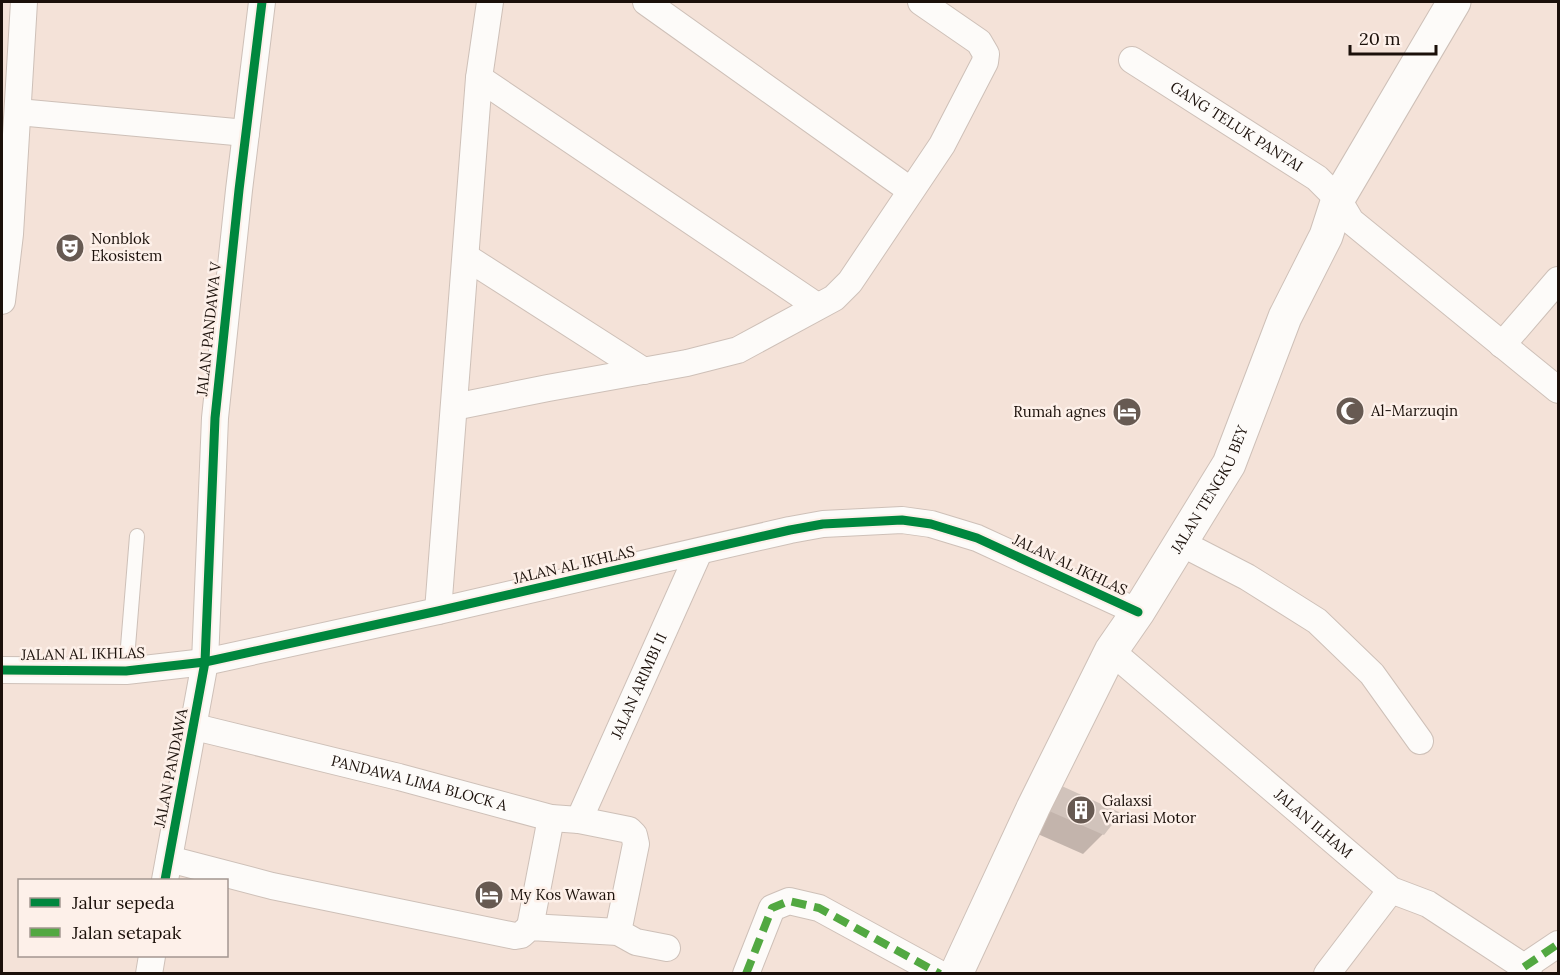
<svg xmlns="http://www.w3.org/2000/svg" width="1560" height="975" font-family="Lora,serif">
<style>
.shadow{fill:#0003}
.building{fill:#d1c3bb}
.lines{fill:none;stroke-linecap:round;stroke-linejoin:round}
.lane-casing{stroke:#cec0b8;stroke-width:16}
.street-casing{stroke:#cec0b8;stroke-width:28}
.secondary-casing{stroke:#cec0b8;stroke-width:35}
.lane{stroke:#fdfbf9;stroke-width:14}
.street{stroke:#fdfbf9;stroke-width:26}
.secondary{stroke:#fdfbf9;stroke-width:33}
.quiet{stroke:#52a841;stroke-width:8;stroke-dasharray:15 8;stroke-linecap:butt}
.cycleway-casing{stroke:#fdf0e9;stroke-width:13}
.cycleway{stroke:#00873e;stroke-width:9}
.labels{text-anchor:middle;stroke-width:5;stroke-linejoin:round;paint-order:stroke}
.street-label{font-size:15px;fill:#1b100a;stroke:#fdf0e9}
.poi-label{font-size:15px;fill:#1b100a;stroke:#fdf0e9;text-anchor:start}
</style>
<rect width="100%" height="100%" fill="#f4e2d8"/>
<polygon class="shadow" points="1053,784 1103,834 1083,854 1022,827"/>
<polygon class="building" points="1053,782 1121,813 1104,835 1040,807"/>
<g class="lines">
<g class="lane-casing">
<polyline id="lane" points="126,671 137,536"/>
</g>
<g class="street-casing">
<g id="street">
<polyline points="646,2 910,190"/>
<path id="s1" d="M1132,60L1317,178L1338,199L1351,221L1558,390"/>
<polyline points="479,78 817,306"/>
<polyline points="18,112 246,133"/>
<polyline points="466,257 644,371"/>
<polyline points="2,301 10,234 24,2"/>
<polyline points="1502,345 1558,280"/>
<polyline points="454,407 548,388 687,363 738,350 834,298 850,282 942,145 985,62 986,54 979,42 921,2"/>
<polyline points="1181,543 1247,577 1317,621 1372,674 1420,741"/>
<polyline points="438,611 479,78 490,2"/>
<path id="s2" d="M1111,651L1391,890L1428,904L1524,967L1529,974"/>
<polyline points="2,670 126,671 205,662 438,611 790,530 823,524 902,520 931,524 977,538 1138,612"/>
<path id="s3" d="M195,727L399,777L551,818L579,820L629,830L634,835L636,844L618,932"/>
<path id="s4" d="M579,820L699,552"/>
<polyline points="169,859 272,886 515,936 521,935 530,927 618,932 636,942 667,948"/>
<polyline points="165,880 205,662 215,418 239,190 262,2"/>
<polyline points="530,927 551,818"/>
<polyline points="1524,967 1558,944"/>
<polyline points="149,974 152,956"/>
<polyline points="746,974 772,908 789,901 819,908 940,974"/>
<polyline points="1327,974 1391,890"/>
</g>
</g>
<g class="secondary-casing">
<g id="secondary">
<path id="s5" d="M956,974L1033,808L1111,651L1138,612L1229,464L1285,317L1326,236L1338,199L1454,2"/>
</g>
</g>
<use href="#lane" class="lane"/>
<use href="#street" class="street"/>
<use href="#secondary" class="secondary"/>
<g class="quiet">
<polyline points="1524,967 1558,944"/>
<polyline points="746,974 772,908 789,901 819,908 940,974"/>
</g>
<g class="cycleway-casing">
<g id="cycleway">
<polyline points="2,670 126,671 205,662 438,611 790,530 823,524 902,520 931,524 977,538 1138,612"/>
<polyline points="165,880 205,662 215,418 239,190 262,2"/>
</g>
</g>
<use href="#cycleway" class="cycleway"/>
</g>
<defs>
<g id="theatre-disc" transform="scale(1.5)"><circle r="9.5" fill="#675a52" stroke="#fdf0e9"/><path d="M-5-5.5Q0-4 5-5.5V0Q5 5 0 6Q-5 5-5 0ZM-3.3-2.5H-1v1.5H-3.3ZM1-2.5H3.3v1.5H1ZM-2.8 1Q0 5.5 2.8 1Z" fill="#fff"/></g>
<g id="mosque-disc" transform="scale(1.5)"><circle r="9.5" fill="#675a52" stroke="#fdf0e9"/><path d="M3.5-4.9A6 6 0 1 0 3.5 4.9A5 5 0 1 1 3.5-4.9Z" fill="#fff"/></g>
<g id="hotel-disc" transform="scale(1.5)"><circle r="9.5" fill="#675a52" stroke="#fdf0e9"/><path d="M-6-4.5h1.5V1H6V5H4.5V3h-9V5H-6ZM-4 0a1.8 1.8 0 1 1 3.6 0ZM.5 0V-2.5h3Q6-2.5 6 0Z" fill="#fff"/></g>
<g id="building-disc" transform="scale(1.5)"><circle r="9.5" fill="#675a52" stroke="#fdf0e9"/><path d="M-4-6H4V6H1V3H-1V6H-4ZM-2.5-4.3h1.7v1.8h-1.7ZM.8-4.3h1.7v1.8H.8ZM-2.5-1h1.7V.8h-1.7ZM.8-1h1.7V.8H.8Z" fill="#fff"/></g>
</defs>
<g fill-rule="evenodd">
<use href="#theatre-disc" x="70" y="248"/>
<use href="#mosque-disc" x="1350" y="411"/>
<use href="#hotel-disc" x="1127" y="412"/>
<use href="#building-disc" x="1081" y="810"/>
<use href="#hotel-disc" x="489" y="895"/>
</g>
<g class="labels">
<g class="street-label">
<text dy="5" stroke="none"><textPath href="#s1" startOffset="124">GANG TELUK PANTAI</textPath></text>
<text transform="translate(209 329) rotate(-84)" y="5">JALAN PANDAWA V</text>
<text dy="5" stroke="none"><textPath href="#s5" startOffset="548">JALAN TENGKU BEY</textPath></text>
<text transform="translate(574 565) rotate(-13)" y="5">JALAN AL IKHLAS</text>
<text transform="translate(1070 565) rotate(25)" y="5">JALAN AL IKHLAS</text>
<text transform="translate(83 654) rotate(-1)" y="5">JALAN AL IKHLAS</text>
<text dy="5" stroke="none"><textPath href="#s4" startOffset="147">JALAN ARIMBI II</textPath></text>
<text transform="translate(171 768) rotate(-79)" y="5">JALAN PANDAWA</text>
<text dy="5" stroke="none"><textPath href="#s3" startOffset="231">PANDAWA LIMA BLOCK A</textPath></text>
<text dy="5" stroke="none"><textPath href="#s2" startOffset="266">JALAN ILHAM</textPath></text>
</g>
<g class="poi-label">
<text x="91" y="244">Nonblok<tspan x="91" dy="17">Ekosistem</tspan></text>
<text x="1371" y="416">Al-Marzuqin</text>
<text x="1106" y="417" text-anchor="end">Rumah agnes</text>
<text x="1102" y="806">Galaxsi<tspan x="1102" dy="17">Variasi Motor</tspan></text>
<text x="510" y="900">My Kos Wawan</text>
</g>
</g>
<rect width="1560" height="975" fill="none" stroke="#1b100a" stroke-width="6"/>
<rect x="18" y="879" width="210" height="78" fill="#fdf0e9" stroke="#a39690" stroke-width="1.5"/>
<rect x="30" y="898" width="30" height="9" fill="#00873e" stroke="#a39690" stroke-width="1.5"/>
<text x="72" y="909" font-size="18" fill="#1b100a">Jalur sepeda</text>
<rect x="30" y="928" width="30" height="9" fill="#52a841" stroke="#a39690" stroke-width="1.5"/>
<text x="72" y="939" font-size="18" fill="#1b100a">Jalan setapak</text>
<path d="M1350 45v9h86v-9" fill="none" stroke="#1b100a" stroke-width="3"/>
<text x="1359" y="45" font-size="18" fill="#1b100a" stroke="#fdf0e9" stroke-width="4.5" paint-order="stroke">20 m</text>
</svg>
